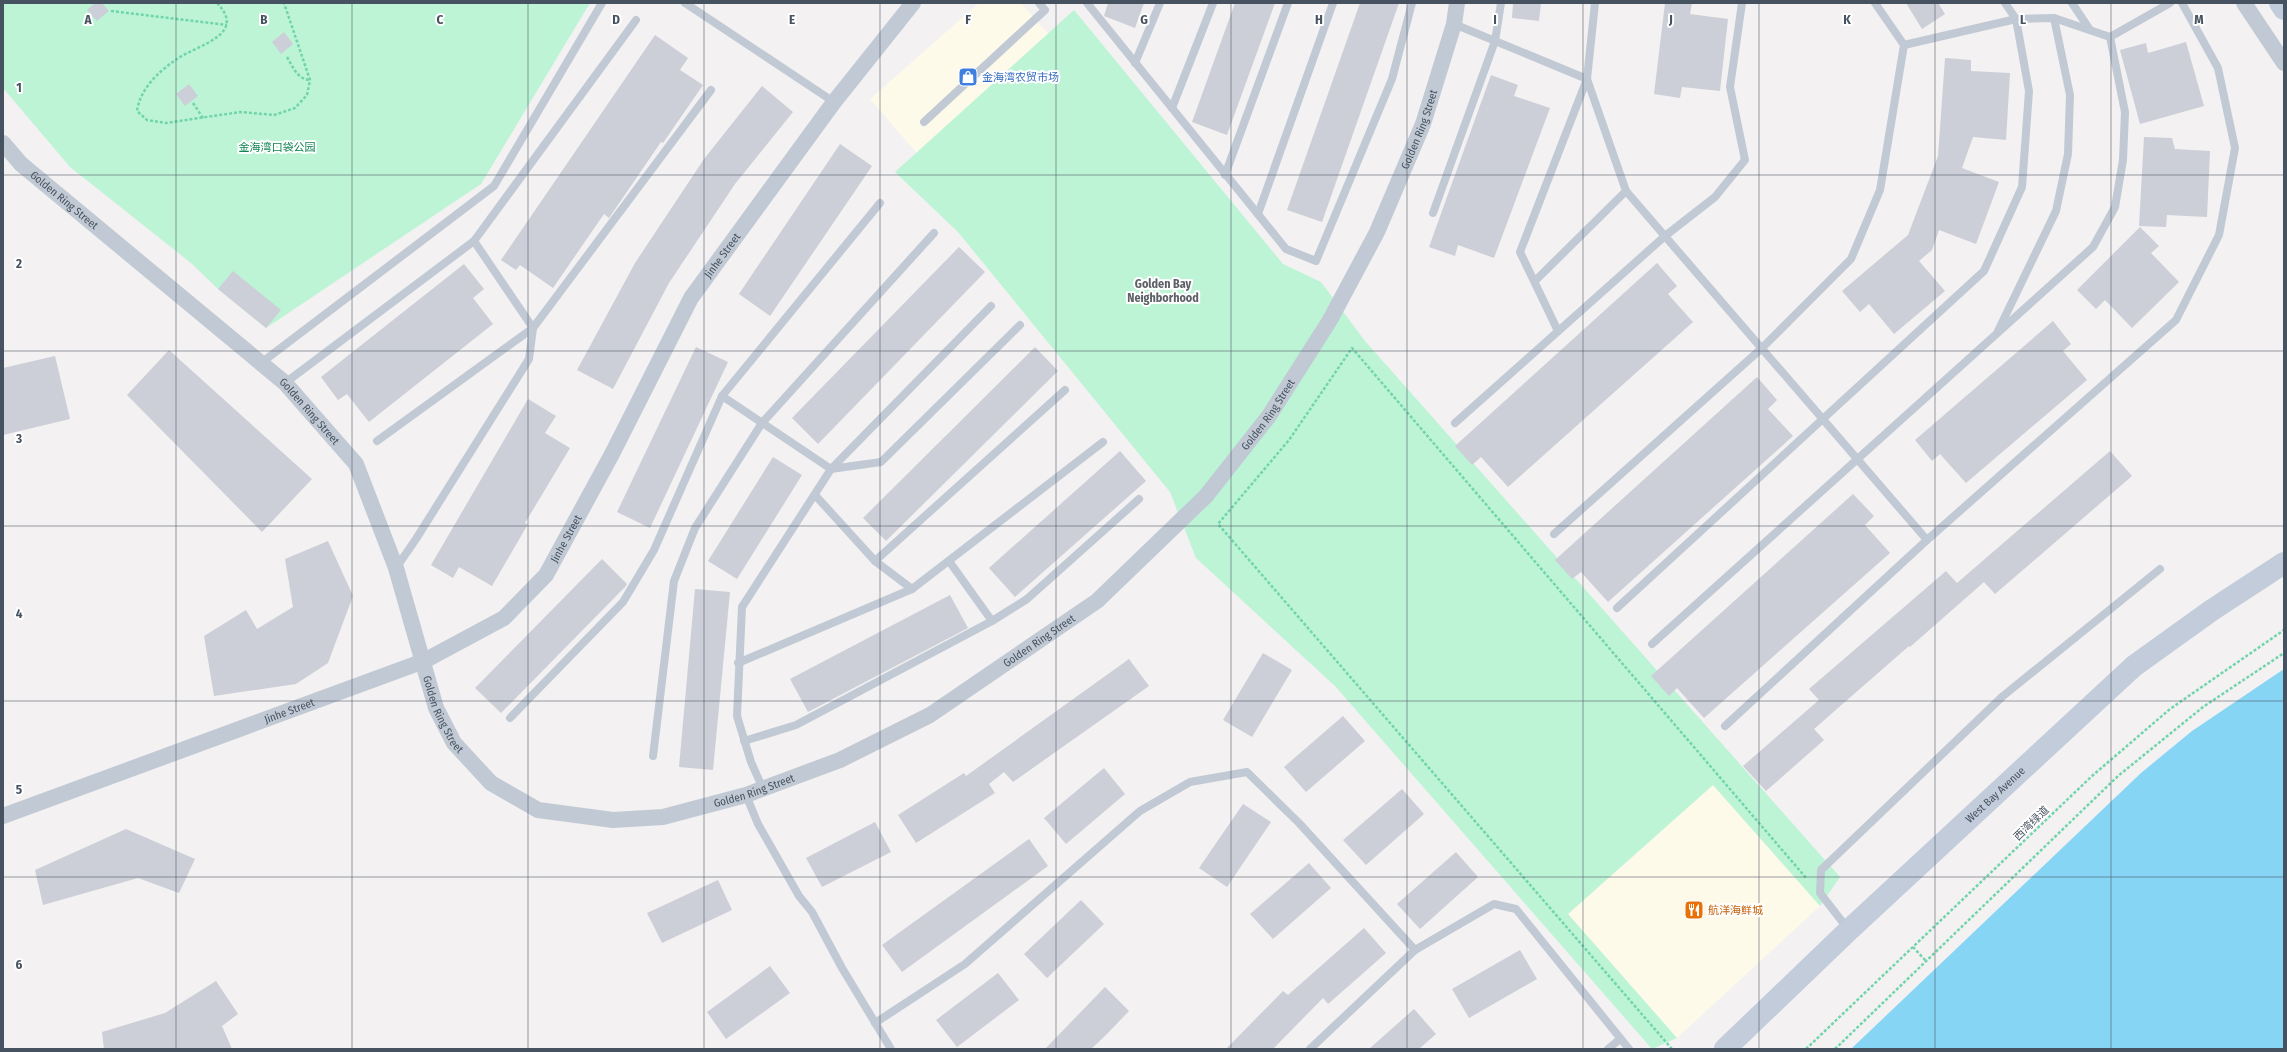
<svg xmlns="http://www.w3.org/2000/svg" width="2287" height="1052" font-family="'Fira Sans Condensed','Noto Sans SC',sans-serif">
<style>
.commercial{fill:#fefaea}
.green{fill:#bdf4d6}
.water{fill:#86d5f4}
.building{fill:#cccfd7}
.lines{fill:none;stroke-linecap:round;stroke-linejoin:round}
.path{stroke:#71d5ab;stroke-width:2.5;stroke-dasharray:3 2;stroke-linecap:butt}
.lane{stroke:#c1cad4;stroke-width:8}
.street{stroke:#c1cad4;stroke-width:16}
.secondary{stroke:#c2ccdb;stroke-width:22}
.grid{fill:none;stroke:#475260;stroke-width:1;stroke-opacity:0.55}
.labels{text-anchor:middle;stroke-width:4;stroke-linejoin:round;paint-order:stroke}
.shop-label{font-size:11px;fill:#366cbe;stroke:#fff;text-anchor:start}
.street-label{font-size:11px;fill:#475260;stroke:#fff}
.park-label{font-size:11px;fill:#0f8453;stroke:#fff}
.food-label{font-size:11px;fill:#c56008;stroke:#fff;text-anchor:start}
.neighbourhood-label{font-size:12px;font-weight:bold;fill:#5d6067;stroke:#fff}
.grid-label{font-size:13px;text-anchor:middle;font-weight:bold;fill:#475260;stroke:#fff;stroke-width:4;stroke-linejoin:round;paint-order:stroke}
</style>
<rect width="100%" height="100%" fill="#f3f1f1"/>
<g class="commercial">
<polygon points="979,3 1021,3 1066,54 933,172 870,99"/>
<polygon points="1713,785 1820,906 1677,1038 1568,914"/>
</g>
<g class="green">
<polygon points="3,3 590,3 481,184 266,328 218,289 191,263 70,167 3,88"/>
<polygon points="1074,10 1283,264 1321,282 1365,341 1840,877 1820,906 1713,785 1568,914 1677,1038 1652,1049 1335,686 1196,558 1170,492 958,232 895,172"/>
</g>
<polygon class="water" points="2284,669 2284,1049 1851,1049 2141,773 2192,731"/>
<g class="building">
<polygon points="95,3 102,3 109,11 97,21 87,10"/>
<polygon points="1108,3 1144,3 1135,28 1104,16"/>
<polygon points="1235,3 1275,3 1227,135 1192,122"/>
<polygon points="1360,3 1399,3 1322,222 1287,210"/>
<polygon points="1513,3 1541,3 1539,21 1512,18"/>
<polygon points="1665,3 1692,3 1690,14 1728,19 1720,91 1682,87 1680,98 1654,94"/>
<polygon points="1906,3 1938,3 1945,14 1922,29"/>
<polygon points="284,32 293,44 281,54 272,42"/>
<polygon points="655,35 688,58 680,70 703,85 663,143 661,142 609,218 604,214 553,288 520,265 516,270 501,260"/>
<polygon points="2186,42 2204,106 2140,124 2120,50 2146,43 2148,53"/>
<polygon points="1945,58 1971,60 1971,71 2010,73 2006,140 1973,137 1962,168 1999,182 1976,244 1939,230 1932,250 1919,261 1945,291 1894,334 1869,304 1860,312 1842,291 1908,235 1938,156"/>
<polygon points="1491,75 1518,85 1514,96 1550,108 1494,258 1458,245 1455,256 1429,247"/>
<polygon points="189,84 198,96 185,106 176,94"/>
<polygon points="762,86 793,112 735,184 669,283 613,389 577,370 635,263 704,159"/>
<polygon points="2144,137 2172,138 2175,149 2210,151 2207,217 2167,215 2166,227 2139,226"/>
<polygon points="840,144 872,166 770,316 739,294"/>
<polygon points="2140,227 2159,246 2151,253 2179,282 2132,328 2105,300 2096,309 2077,290"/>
<polygon points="959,247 985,272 818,444 792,418"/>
<polygon points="1657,263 1677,286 1668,294 1693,322 1508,487 1481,457 1472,465 1455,446"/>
<polygon points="464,264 484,289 473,298 493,324 369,422 347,394 338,400 321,377"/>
<polygon points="233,271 281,310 266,328 218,289"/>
<polygon points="2053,321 2071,344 2063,351 2087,380 1966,483 1940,454 1932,461 1915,440"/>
<polygon points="696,347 728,362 650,528 617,512"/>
<polygon points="1035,347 1058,371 886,541 863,518"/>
<polygon points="169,350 312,479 262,532 127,395"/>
<polygon points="55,356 70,419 3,435 3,368"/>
<polygon points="1757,377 1777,400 1768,409 1793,436 1608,602 1581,572 1572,579 1555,560"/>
<polygon points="528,399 556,416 545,433 570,448 525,523 528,524 492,586 459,567 453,578 431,565"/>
<polygon points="1120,451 1146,481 1015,597 989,568"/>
<polygon points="2110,451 2132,476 1995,594 1984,582 1910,647 1909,646 1814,729 1824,740 1766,791 1743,766 1819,700 1809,689 1946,571 1957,583"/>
<polygon points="773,457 802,475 737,579 708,561"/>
<polygon points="1853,494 1874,516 1865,525 1890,553 1704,718 1677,688 1669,696 1651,676"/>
<polygon points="328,541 353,596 328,663 296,684 214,696 204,636 246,610 257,629 293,607 285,559"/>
<polygon points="602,559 627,584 625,587 501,713 475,688"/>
<polygon points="695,589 730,592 713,770 679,767"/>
<polygon points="950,595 968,628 808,712 790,679"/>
<polygon points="1263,653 1292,670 1252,737 1223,720"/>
<polygon points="1129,659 1149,686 1013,782 1004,772 989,784 995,793 916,843 898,815 964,773 966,776"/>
<polygon points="1343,716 1365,741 1306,792 1284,767"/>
<polygon points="1104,768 1125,794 1066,844 1044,818"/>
<polygon points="1402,789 1424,814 1366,865 1343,840"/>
<polygon points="1243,804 1271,822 1227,887 1199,868"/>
<polygon points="875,822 891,852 822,887 806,858"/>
<polygon points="126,829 195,859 179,893 138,878 43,905 35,870"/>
<polygon points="1029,839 1048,866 902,972 882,945"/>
<polygon points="1456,852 1478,877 1420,929 1397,904"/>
<polygon points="1309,863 1331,888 1273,939 1250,914"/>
<polygon points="718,880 732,910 662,943 647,913"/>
<polygon points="1081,900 1104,924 1047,978 1024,954"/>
<polygon points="1364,928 1386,953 1360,976 1328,1004 1323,998 1273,1049 1226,1049 1283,991 1288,995"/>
<polygon points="1520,950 1537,979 1469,1018 1452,989"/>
<polygon points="770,966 790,993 726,1039 707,1012"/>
<polygon points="998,973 1019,1000 957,1047 936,1020"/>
<polygon points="216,981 238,1014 222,1026 232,1049 104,1049 102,1032 165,1013"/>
<polygon points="1105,987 1129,1011 1105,1036 1091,1049 1045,1049"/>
<polygon points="1414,1009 1436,1034 1419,1049 1369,1049"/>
</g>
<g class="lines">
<g class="path">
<path d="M217,3C248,35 197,45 177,59C159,71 140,89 137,111L147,120L166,123L240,112L274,115L295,108L307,95L310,80L284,3"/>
<polyline points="111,11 227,25"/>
<path d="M287,57C293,67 297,79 310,80"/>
<polyline points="193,103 203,118"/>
<polyline points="1913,947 1926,961"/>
<polyline points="1672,1049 1218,524 1289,440 1352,348 1807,879"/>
<polyline points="1806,1049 2092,776 2170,709 2284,630"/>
<polyline points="1835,1049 2118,776 2203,707 2284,653"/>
</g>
<g class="lane">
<polyline points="685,3 834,102"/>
<polyline points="1087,3 1286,249 1316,261 1392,79 1412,3"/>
<polyline points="2072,3 2090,30"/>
<polyline points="1454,24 1587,79 1626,191 1927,540"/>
<polyline points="1904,45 2016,19 2054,18 2110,37 2170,3"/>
<polyline points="1135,63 1160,3"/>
<polyline points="1172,108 1213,3"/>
<polyline points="924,122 1045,10 1039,3"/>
<polyline points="1225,175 1288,3"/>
<polyline points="1433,213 1495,41 1501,3"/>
<polyline points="1258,214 1333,3"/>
<polyline points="1535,281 1626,191"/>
<polyline points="1558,331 1520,252 1587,79 1595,3"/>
<polyline points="1998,331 2056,211 2068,154 2070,95 2054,18"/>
<polyline points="261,363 494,186 602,3"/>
<polyline points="285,383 474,241 636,20"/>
<polyline points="722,396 831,469 881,462 1020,325"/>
<polyline points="1455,423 1665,236 1715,197 1745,160 1730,87 1742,3"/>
<polyline points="377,441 533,328 711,90"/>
<polyline points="815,495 875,561 912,589"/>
<polyline points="1554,534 1762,348 1851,259 1880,190 1904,45 1875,3"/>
<polyline points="875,561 1065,390"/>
<polyline points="949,561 992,621"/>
<polyline points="396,568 416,539 529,359 533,328 474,241"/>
<polyline points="1617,608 1984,271 2022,187 2029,91 2016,19 2005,3"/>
<polyline points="1652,644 2093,247 2115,207 2123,160 2125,112 2110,37"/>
<polyline points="738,663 912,589 1103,442"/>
<polyline points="510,718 623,602 654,550 722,396 880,203"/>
<polyline points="1725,726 1927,540 2176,320 2219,235 2235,148 2218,68 2182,3"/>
<polyline points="744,741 796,725 992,621 1027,599 1139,499"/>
<polyline points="653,756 674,581 695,528 762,423 934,233"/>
<polyline points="763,789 751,762 737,716 742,607 831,469 991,306"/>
<polyline points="746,795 758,824 799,896 812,912 842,968 891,1049"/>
<polyline points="1848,929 1820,893 1821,870 2003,696 2160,569"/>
<polyline points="875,1023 965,964 1140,811 1190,782 1247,772 1299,823 1415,950"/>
<polyline points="1310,1049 1415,950 1494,904 1516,909 1629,1049"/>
<polyline points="1608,1049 1620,1039"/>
</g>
<g class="street">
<polyline points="2244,3 2284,63"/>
<path id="s1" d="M3,143L21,164L285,383L356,464L396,568L436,708L454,743L491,783L538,810L613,820L663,817L746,795L840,760L930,715L1097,601L1206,496L1269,416L1330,320L1377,232L1423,124L1454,24L1457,3"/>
<path id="s2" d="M3,816L424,661L504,618L546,575L612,454L691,298L834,102L913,3"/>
</g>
<g class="secondary">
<polyline points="2280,3 2284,9"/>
<path id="s3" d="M1725,1049L1849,930L2134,666L2212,610L2284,563"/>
</g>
</g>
<path class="grid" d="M176,3V1049M352,3V1049M528,3V1049M704,3V1049M880,3V1049M1056,3V1049M1231,3V1049M1407,3V1049M1583,3V1049M1759,3V1049M1935,3V1049M2111,3V1049M3,175H2284M3,351H2284M3,526H2284M3,701H2284M3,877H2284"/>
<defs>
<g id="shop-square" transform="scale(1)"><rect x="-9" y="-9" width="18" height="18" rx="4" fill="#3f7fe0" stroke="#fff"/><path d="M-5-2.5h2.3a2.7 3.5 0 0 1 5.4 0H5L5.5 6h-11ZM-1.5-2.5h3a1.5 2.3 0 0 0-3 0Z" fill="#fff"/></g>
<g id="restaurant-square" transform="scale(1)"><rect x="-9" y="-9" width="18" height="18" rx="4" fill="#e8710a" stroke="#fff"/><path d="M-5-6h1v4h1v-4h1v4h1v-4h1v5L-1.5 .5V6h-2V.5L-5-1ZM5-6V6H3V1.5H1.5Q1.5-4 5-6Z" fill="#fff"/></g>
</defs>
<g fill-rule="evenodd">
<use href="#shop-square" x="968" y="77"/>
<use href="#restaurant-square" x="1694" y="910"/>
</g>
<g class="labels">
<g class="shop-label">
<text x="982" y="81">金海湾农贸市场</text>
</g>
<g class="street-label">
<text dy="4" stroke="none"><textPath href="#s1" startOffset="2076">Golden Ring Street</textPath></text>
<text dy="4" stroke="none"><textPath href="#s1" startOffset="84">Golden Ring Street</textPath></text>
<text dy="4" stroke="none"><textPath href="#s2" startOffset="965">Jinhe Street</textPath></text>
<text dy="4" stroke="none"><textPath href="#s1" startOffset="408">Golden Ring Street</textPath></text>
<text dy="4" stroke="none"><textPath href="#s1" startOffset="1752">Golden Ring Street</textPath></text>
<text dy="4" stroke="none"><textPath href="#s2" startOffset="641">Jinhe Street</textPath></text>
<text dy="4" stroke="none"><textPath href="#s1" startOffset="1428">Golden Ring Street</textPath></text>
<text dy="4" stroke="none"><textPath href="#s2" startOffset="305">Jinhe Street</textPath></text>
<text dy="4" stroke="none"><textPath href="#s1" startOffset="744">Golden Ring Street</textPath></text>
<text dy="4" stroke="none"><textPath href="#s1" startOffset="1104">Golden Ring Street</textPath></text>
<text dy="4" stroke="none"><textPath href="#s3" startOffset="371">West Bay Avenue</textPath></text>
<text transform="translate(2031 823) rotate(-44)" y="4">西湾绿道</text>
</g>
<g class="park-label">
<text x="277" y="151">金海湾口袋公园</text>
</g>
<g class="food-label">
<text x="1708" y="914">航洋海鲜城</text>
</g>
<g class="neighbourhood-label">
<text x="1163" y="288">Golden Bay<tspan x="1163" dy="14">Neighborhood</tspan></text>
</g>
</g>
<g class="grid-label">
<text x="88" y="24">A</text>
<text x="264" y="24">B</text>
<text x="440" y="24">C</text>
<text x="616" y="24">D</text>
<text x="792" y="24">E</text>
<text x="968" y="24">F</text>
<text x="1144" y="24">G</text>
<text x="1319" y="24">H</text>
<text x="1495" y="24">I</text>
<text x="1671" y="24">J</text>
<text x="1847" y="24">K</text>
<text x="2023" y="24">L</text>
<text x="2199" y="24">M</text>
<text x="19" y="92">1</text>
<text x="19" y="268">2</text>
<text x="19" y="443">3</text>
<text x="19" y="618">4</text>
<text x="19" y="794">5</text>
<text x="19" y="969">6</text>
</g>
<rect width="2287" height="1052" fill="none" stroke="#475260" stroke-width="8"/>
</svg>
